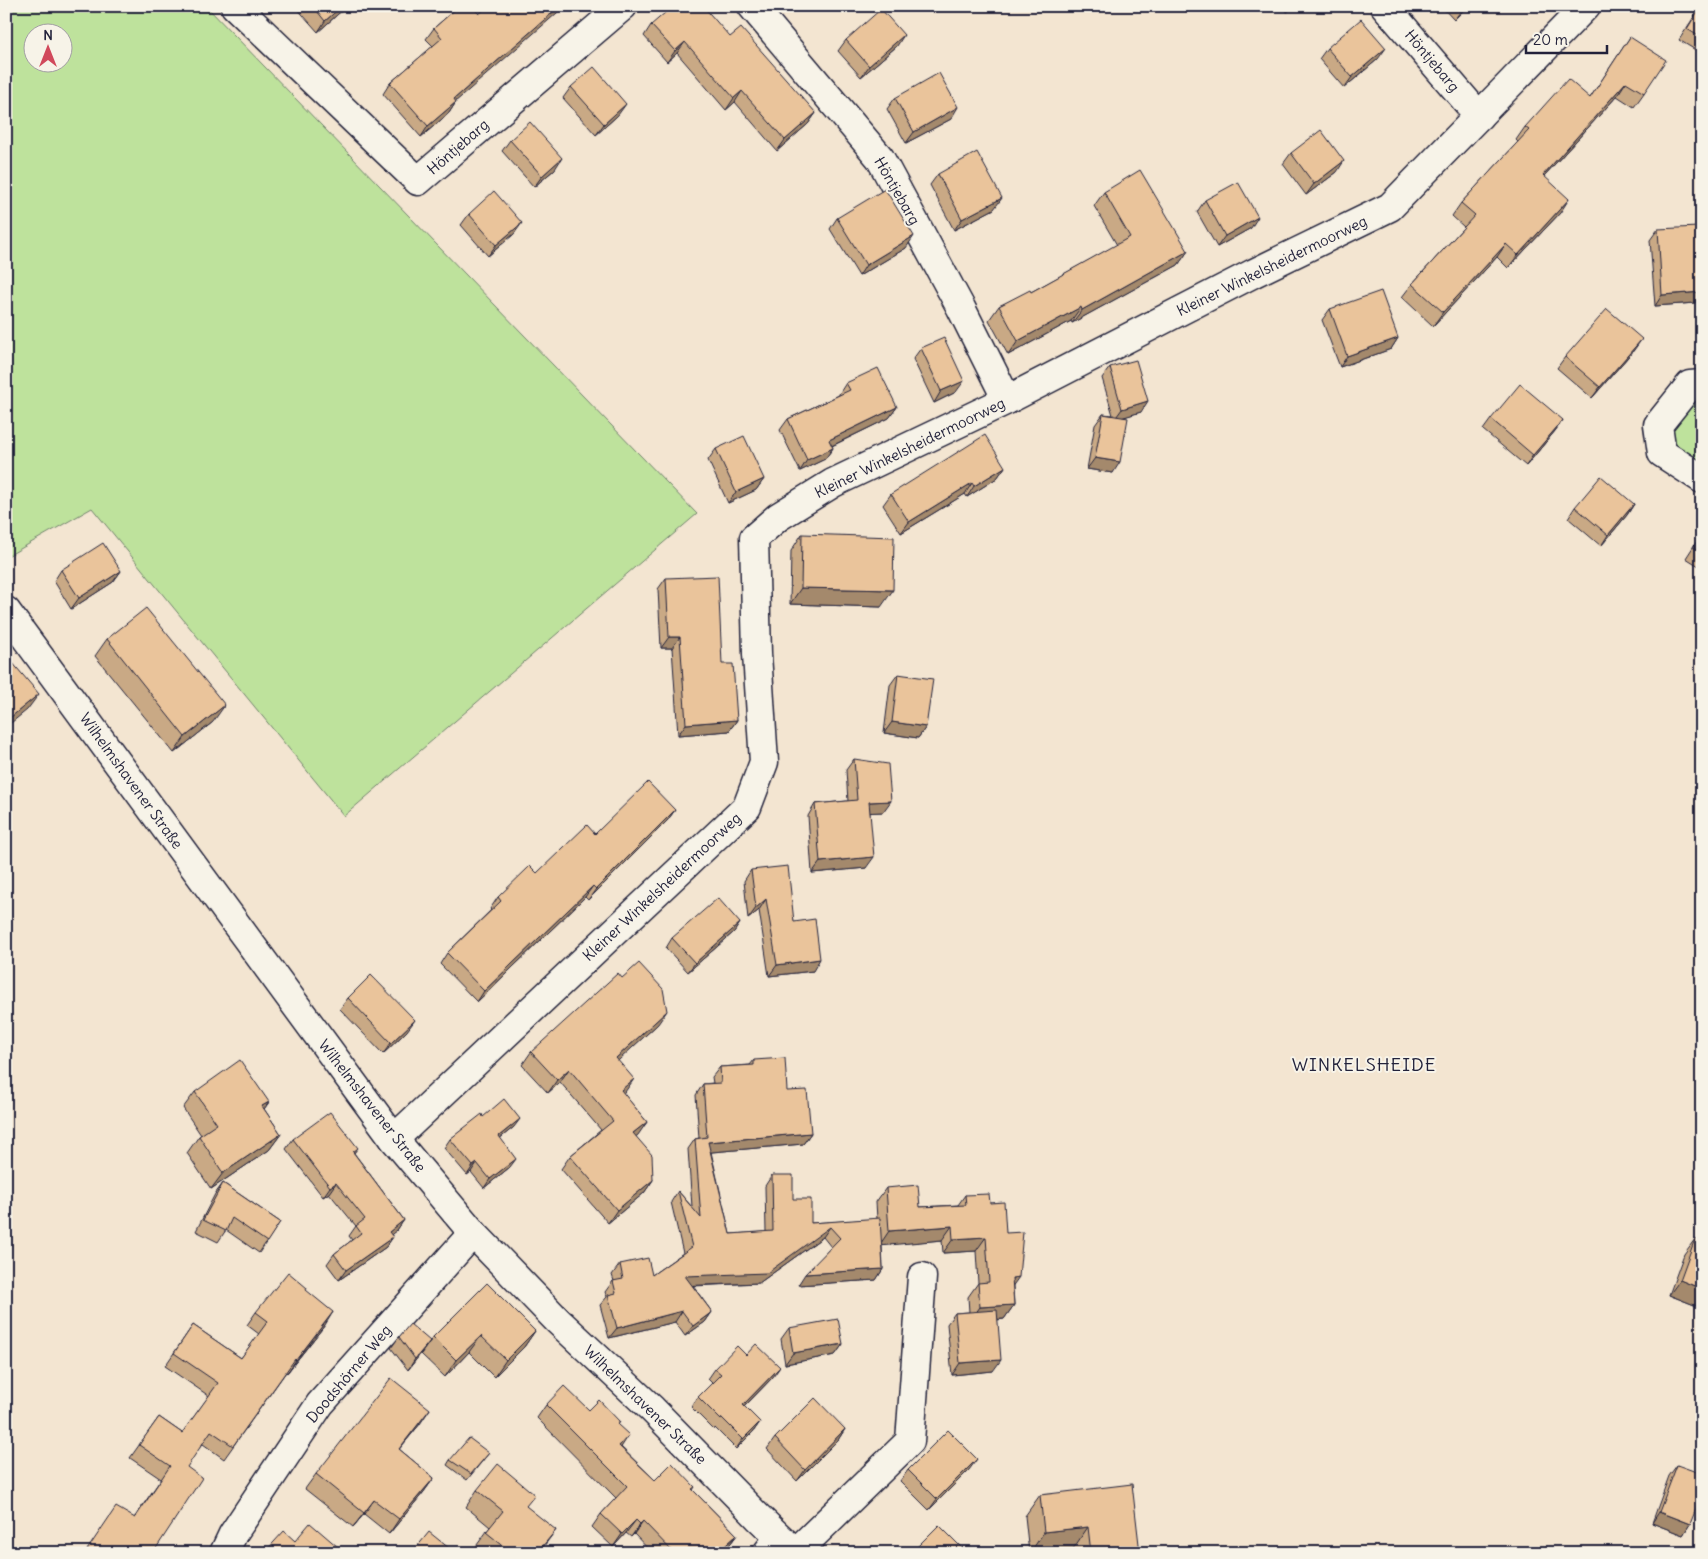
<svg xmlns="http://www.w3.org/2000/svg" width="1708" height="1559" font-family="Delius,sans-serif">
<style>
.green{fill:#bee29c;stroke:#70826c;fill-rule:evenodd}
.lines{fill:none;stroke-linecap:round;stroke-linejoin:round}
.street-casing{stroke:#22223b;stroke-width:31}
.secondary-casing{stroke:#22223b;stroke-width:31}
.street{stroke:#f7f3e8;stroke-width:28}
.secondary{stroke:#f7f3e8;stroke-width:28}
.wall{fill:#c9a985;stroke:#22223b}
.shaded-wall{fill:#a4896c;stroke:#22223b}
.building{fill:#eac49b;stroke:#22223b}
.labels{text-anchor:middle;stroke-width:4;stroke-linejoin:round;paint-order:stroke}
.street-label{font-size:15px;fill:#22223b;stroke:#f7f3e8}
.quarter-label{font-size:18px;letter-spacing:1px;fill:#22223b;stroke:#f7f3e8}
</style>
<rect width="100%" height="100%" fill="#f3e5d1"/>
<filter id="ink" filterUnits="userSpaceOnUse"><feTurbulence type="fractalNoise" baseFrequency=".02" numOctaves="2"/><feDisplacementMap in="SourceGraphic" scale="10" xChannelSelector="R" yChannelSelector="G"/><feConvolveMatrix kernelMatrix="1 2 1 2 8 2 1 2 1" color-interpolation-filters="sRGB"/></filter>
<g filter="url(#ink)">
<g class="green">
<path d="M6,6H206L697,514L344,816L92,508L6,557ZM32,32H62V62H32Z"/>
<polygon points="1698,397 1702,397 1702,469 1673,449 1670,418"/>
</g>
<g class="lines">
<g class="street-casing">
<g id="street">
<polyline points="235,6 418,181 623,6"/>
<polyline points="752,6 880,158 961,308 1007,400"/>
<polyline points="1385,6 1479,116"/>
<polyline points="1702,384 1690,385 1658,425 1662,453 1702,479"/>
<polyline points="394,1139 747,807 764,762 757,654 754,538 778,517 833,483 1007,400 1254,273 1390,207 1586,6"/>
<polyline points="796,1552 910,1441 922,1277"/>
<polyline points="224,1553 233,1534 320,1404 473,1233"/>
<polyline points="767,1553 779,1538"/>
</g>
</g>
<g class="secondary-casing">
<polyline id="secondary" points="6,611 394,1139 473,1233 558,1321 652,1409 758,1517 796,1553"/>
</g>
<use href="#street" class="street"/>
<use href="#secondary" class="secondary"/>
</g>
<g class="wall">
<polygon points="295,6 347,6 318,32"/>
<polygon points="459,6 456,102 449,113 421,137 383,94 390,83 433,46 426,39 434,28"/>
<polygon points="1282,6 1295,6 1287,12"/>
<polygon points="1441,6 1468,6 1454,20"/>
<polygon points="1701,6 1702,6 1702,54 1679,40"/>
<polygon points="651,25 730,37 816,113 808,124 777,151 735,102 726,110 677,53 667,62 644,36"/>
<polygon points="1630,37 1644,93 1634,107 1617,96 1544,176 1560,213 1508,268 1497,257 1433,326 1402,297 1412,284 1464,227 1452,216 1461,203 1518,142 1516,140 1525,127 1590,98"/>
<polygon points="846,40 897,46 861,77 838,51"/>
<polygon points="1327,48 1378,59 1344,88 1319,59"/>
<polygon points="571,87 618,115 596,135 563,98"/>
<polygon points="895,98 951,119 906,143 887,109"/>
<polygon points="510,140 555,169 534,187 502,151"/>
<polygon points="1291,153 1337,172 1306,195 1283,164"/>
<polygon points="938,174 994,209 954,230 930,185"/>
<polygon points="1104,192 1188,251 1178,265 1072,323 1071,321 1008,355 989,320 999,306 1031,292 1117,245 1094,206"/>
<polygon points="1205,200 1251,228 1217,247 1197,212"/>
<polygon points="469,214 514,234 488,256 461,225"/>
<polygon points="837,218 906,248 859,276 830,229"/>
<polygon points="1658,229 1695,303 1655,306 1650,240"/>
<polygon points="1330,309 1398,338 1391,349 1340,367 1322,320"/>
<polygon points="921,348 956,392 934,403 913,359"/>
<polygon points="1634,350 1592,398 1557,368 1565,357"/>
<polygon points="1110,367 1141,412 1123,417 1113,473 1087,469 1095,425 1103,414 1113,415 1102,378"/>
<polygon points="846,383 897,407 889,418 832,446 833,448 825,459 800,471 780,430 788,419 839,395 839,394"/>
<polygon points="1491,419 1563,420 1555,431 1526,466 1483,430"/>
<polygon points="716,449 764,479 756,490 728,503 708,460"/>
<polygon points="1005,467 997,478 967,497 965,494 901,533 883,505 891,494"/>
<polygon points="1634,504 1627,515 1601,546 1568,518 1575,507"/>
<polygon points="1702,533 1702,568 1686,558"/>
<polygon points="802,534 881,607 790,604 791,551"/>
<polygon points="61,570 121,571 113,582 71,609 54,581"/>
<polygon points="666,578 722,664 737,720 729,731 678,735 672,648 661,648 658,589"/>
<polygon points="107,639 213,722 174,753 95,656"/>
<polygon points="898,674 926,727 918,738 884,733 890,685"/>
<polygon points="854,759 883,812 870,812 866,868 812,873 808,816 815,804 848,801 846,770"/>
<polygon points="675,810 667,821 588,900 585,897 477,1002 440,964 447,953 491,910 490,909 498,897 537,873 595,834"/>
<polygon points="751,870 794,922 813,971 769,976 759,910 748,919 744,881"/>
<polygon points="740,923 734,932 688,972 666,948 672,938"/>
<polygon points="348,998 407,1031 383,1054 340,1009"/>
<polygon points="658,1024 618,1060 625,1092 623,1093 647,1122 636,1136 653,1180 644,1193 608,1223 561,1169 570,1156 601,1130 560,1082 548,1093 522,1065 531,1052"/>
<polygon points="754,1060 787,1091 811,1133 803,1144 711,1152 730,1234 766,1232 765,1186 772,1175 793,1199 811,1223 877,1219 876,1202 886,1188 920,1207 958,1205 965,1195 990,1203 1006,1233 1013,1286 1014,1305 1004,1319 997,1320 993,1371 952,1375 947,1324 955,1313 969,1312 968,1297 978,1283 976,1251 943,1253 942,1240 882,1245 883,1269 876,1280 798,1285 831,1247 823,1237 759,1283 693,1286 712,1312 705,1322 685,1336 675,1322 609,1338 600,1305 607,1297 605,1292 613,1281 614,1281 612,1275 620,1264 652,1275 683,1253 671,1202 678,1191 692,1207 688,1149 695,1139 699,1138 696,1095 703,1084 713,1083 712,1077 720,1067 750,1065"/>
<polygon points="195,1092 269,1102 264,1109 281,1134 269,1150 211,1189 187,1153 199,1136 201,1135 183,1108"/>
<polygon points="483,1117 514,1127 500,1138 510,1167 484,1188 471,1172 467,1175 444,1148 450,1139"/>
<polygon points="293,1139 358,1148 354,1153 404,1220 397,1230 391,1234 393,1237 386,1247 339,1280 327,1264 334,1254 352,1240 349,1236 356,1226 329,1193 323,1197 286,1149"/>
<polygon points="223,1183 280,1222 259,1253 226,1230 218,1242 196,1231 215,1194"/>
<polygon points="1695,1239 1702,1308 1669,1295 1684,1254"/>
<polygon points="306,1291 325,1325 287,1373 286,1372 224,1459 203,1444 134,1518 161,1479 130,1458 159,1417 182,1433 209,1396 165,1366 193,1325 241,1358 259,1334 247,1325 256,1312"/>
<polygon points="789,1328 843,1344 835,1355 785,1364 781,1339"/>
<polygon points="535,1331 524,1347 494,1377 469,1352 445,1377 421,1354 433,1337"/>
<polygon points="399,1337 430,1341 422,1352 408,1370 391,1348"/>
<polygon points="746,1355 773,1377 744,1407 760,1422 753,1432 736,1449 715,1428 714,1430 691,1407 698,1397 712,1383 708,1379 715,1369"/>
<polygon points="546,1405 589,1410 620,1422 618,1425 621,1447 655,1480 695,1487 693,1490 737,1535 727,1548 722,1553 652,1553 634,1534 631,1537 626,1533 613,1547 592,1527 601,1514 616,1498 537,1418"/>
<polygon points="420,1424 399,1449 434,1478 423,1493 389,1534 364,1514 353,1527 305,1489 316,1474"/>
<polygon points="845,1429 838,1440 797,1481 767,1449 775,1438"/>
<polygon points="489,1453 467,1480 447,1465 450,1460"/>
<polygon points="1677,1465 1690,1524 1683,1535 1652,1523 1669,1476"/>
<polygon points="908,1470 969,1470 929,1510 900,1481"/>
<polygon points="477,1490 527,1507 544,1546 539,1553 479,1553 474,1549 490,1527 466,1507"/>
<polygon points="1040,1495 1140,1553 1073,1553 1073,1549 1029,1553 1025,1516"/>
<polygon points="918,1546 959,1553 914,1553"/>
</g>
<g class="shaded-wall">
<polygon points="342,6 347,6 318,32 325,21"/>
<polygon points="560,6 565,6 446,110 454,99"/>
<polygon points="1291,6 1295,6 1287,12"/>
<polygon points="1465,6 1468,6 1454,20 1461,11"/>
<polygon points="904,35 897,46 861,77 869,66"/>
<polygon points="685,42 677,53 667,62 675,51"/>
<polygon points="1386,48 1378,59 1344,88 1352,77"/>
<polygon points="1626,82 1617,96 1533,188 1543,175"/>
<polygon points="742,91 735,102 726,110 734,98"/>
<polygon points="456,102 449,113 421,137 428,126"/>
<polygon points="626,104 618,115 596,135 604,124"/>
<polygon points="958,107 951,119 906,143 914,132"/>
<polygon points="816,113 808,124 777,151 785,140"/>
<polygon points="562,158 555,169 534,187 542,176"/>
<polygon points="1344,161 1337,172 1306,195 1314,184"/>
<polygon points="1002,198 994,209 954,230 962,219"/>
<polygon points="1569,199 1560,213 1508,268 1518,255"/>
<polygon points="1258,217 1251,228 1217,247 1225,236"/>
<polygon points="522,223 514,234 488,256 496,245"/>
<polygon points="914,236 906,248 859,276 866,265"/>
<polygon points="1506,244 1497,257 1433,326 1443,312"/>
<polygon points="1188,251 1178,265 1072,323 1082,310"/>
<polygon points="1702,292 1695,303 1655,306 1662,295"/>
<polygon points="1081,307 1071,321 1008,355 1018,341"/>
<polygon points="1398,338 1391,349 1340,367 1347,356"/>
<polygon points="1642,339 1634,350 1592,398 1600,387"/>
<polygon points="964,381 956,392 934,403 941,391"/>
<polygon points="1148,401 1141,412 1114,420 1122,409"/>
<polygon points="897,407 889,418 821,451 829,440"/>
<polygon points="1563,420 1555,431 1526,466 1533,455"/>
<polygon points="833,448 825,459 800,471 807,460"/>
<polygon points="1095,458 1120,462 1113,473 1087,469"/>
<polygon points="1005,467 997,478 967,497 974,486"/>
<polygon points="764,479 756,490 728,503 736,492"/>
<polygon points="972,483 965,494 901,533 909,522"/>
<polygon points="1634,504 1627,515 1601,546 1608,535"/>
<polygon points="121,571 113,582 71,609 79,598"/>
<polygon points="801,588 893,590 881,607 790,604"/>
<polygon points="669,637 680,637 672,648 661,648"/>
<polygon points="39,694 27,710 6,727 6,721"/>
<polygon points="225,705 213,722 174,753 185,737"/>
<polygon points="737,720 729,731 678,735 686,724"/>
<polygon points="892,722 926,727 918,738 884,733"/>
<polygon points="891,801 883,812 861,813 869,802"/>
<polygon points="675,810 667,821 588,900 596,889"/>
<polygon points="874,857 866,868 812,873 820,862"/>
<polygon points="593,886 585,897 477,1002 484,991"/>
<polygon points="766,899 759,910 748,919 756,908"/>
<polygon points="740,923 734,932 688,972 695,963"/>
<polygon points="820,959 813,971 769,976 777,965"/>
<polygon points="667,1011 658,1024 607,1071 616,1058"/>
<polygon points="415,1020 407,1031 383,1054 391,1043"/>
<polygon points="569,1069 560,1082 548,1093 557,1080"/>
<polygon points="634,1079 625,1092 612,1103 621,1090"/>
<polygon points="269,1102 258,1118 262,1106"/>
<polygon points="520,1119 514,1127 493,1144 499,1136"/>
<polygon points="647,1122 638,1135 624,1146 633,1133"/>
<polygon points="811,1133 803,1144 701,1153 708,1142"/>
<polygon points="281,1134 269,1150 211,1189 223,1173"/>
<polygon points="516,1159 510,1167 484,1188 490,1179"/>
<polygon points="477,1163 471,1172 467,1175 473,1166"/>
<polygon points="653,1180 644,1193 608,1223 617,1210"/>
<polygon points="336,1183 329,1193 323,1197 330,1187"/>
<polygon points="404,1220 397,1230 382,1242 389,1232"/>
<polygon points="952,1226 942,1240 879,1246 889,1231"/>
<polygon points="830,1227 823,1237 759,1283 678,1286 685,1276"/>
<polygon points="393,1237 386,1247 339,1280 346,1270"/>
<polygon points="986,1237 976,1251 943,1253 953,1239"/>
<polygon points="883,1269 876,1280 798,1285 805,1274"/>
<polygon points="1019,1277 1009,1291 1012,1278"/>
<polygon points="1680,1280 1702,1289 1702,1308 1669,1295"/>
<polygon points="1014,1305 1004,1319 970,1321 980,1307"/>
<polygon points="682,1311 675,1322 609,1338 617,1328"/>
<polygon points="333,1312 325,1325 287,1373 296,1360"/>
<polygon points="712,1312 705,1322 685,1336 693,1326"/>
<polygon points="535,1331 524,1347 494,1377 506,1360"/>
<polygon points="481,1336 469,1352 445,1377 456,1360"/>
<polygon points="430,1341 422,1352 408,1370 415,1359"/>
<polygon points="843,1344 835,1355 785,1364 793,1353"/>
<polygon points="1001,1360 993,1371 952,1375 960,1363"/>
<polygon points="780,1367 773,1377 736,1415 743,1405"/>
<polygon points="430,1409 420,1424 388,1463 399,1449"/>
<polygon points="760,1422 753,1432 736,1449 743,1439"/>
<polygon points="845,1429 838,1440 797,1481 805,1470"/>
<polygon points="629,1435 620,1449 619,1446"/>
<polygon points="977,1459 969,1470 929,1510 937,1499"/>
<polygon points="434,1478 423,1493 389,1534 399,1519"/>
<polygon points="374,1500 364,1514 353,1527 364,1513"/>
<polygon points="1659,1512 1690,1524 1683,1535 1652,1523"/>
<polygon points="636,1520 626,1533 613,1547 622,1534"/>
<polygon points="643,1521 634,1534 631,1537 640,1524"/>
<polygon points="1088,1527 1073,1549 1030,1553 1044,1532"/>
<polygon points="556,1530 544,1546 539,1553 537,1553"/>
<polygon points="737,1535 727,1548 722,1553 717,1553"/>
</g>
<g class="building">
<polygon points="313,6 342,6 325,21"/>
<polygon points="459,6 472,6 479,14 488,6 560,6 454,99 456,102 428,126 390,83 442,38 434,28"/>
<polygon points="673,6 703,6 730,37 741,28 816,113 785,140 742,91 734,98 685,42 675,51 651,25"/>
<polygon points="1456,6 1465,6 1461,11"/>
<polygon points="1701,6 1702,6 1702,38 1687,29"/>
<polygon points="881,9 904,35 869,66 846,40"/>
<polygon points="1361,19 1386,48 1352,77 1327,48"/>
<polygon points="1630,37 1666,60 1644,93 1626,82 1543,175 1569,199 1518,255 1506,244 1443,312 1412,284 1475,215 1461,203 1529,130 1525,127 1568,79 1590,98"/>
<polygon points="594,67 626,104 604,124 571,87"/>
<polygon points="939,73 958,107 914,132 895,98"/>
<polygon points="530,122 562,158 542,176 510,140"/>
<polygon points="1321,130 1344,161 1314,184 1291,153"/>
<polygon points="977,152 1002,198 962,219 938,174"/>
<polygon points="1140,170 1188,251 1082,310 1081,307 1018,341 999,306 1030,290 1031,292 1130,237 1104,192"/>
<polygon points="1238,182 1258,217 1225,236 1205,200"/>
<polygon points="885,189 914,236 866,265 837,218"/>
<polygon points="494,191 522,223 496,245 469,214"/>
<polygon points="1698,227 1702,292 1662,295 1658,229"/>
<polygon points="1381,291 1398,338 1347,356 1330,309"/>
<polygon points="1607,309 1642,339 1600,387 1565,357"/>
<polygon points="944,338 964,381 941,391 921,348"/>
<polygon points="1136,360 1148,401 1122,409 1110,367"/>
<polygon points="878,368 897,407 829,440 833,448 807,460 788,419 850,390 846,383"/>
<polygon points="1520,384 1563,420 1533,455 1491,419"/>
<polygon points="1103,414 1128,418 1120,462 1095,458"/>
<polygon points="985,435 1005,467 974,486 972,483 909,522 891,494"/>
<polygon points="744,436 764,479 736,492 716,449"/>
<polygon points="1601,476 1634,504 1608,535 1575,507"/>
<polygon points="802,534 894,537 893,590 801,588"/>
<polygon points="1702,534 1702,552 1693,547"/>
<polygon points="103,543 121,571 79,598 61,570"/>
<polygon points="718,576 722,664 733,664 737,720 686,724 680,637 669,637 666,578"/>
<polygon points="146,608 225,705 185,737 107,639"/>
<polygon points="6,655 39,694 6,721"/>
<polygon points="898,674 933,679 926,727 892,722"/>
<polygon points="854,759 888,764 891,801 869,802 874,857 820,862 815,804 857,800"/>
<polygon points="648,782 675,810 596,889 593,886 484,991 447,953 501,901 498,897 530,866 537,873 587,825 595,834"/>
<polygon points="788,866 794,922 815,919 820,959 777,965 766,899 756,908 751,870"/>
<polygon points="718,898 740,923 695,963 672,938"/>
<polygon points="639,963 663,989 667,1011 616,1058 634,1079 621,1090 647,1122 633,1133 652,1155 653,1180 617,1210 570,1156 613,1121 569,1069 557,1080 531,1052 618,973 622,978"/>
<polygon points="371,975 415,1020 391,1043 348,998"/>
<polygon points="785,1058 787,1091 807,1090 811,1133 708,1142 730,1234 773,1231 772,1175 793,1175 793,1199 811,1199 811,1223 880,1218 883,1269 805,1274 840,1238 830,1227 767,1273 685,1276 712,1312 693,1326 682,1311 617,1328 608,1295 616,1293 613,1281 623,1279 620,1264 648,1258 652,1275 692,1247 678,1191 701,1218 695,1139 707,1137 703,1084 721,1083 720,1067 754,1065 754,1060"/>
<polygon points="240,1060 269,1102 262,1106 281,1134 223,1173 199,1136 217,1124 195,1092"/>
<polygon points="504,1099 520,1119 499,1136 516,1159 490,1179 477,1163 473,1166 450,1139 482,1114 483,1117"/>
<polygon points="330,1112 358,1148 353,1152 404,1220 389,1232 393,1237 346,1270 334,1254 361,1233 356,1226 365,1219 336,1183 330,1187 293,1139"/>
<polygon points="223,1183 280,1222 267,1242 232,1218 226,1231 203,1220"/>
<polygon points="918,1185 920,1207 966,1205 965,1195 989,1194 990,1203 1004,1202 1006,1233 1023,1232 1019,1277 1012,1278 1014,1305 980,1307 978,1283 989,1282 986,1237 953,1239 952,1226 889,1231 886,1188"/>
<polygon points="1695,1239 1702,1242 1702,1289 1680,1280"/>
<polygon points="288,1272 307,1288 306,1290 333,1312 296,1360 295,1359 233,1446 211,1431 187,1467 202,1478 153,1553 85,1553 116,1507 135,1518 170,1466 139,1445 159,1417 182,1433 218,1383 174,1353 193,1325 241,1358 268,1321 256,1312"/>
<polygon points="487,1283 535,1331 506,1360 481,1336 456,1360 433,1337"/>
<polygon points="997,1310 1001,1360 960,1363 955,1313"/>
<polygon points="838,1319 843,1344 793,1353 789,1328"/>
<polygon points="410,1324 430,1341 415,1359 399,1337"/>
<polygon points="756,1344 780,1367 743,1405 760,1422 743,1439 722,1418 721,1420 698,1397 721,1374 715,1369 737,1346 746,1355"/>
<polygon points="391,1378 430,1409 399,1449 434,1478 399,1519 374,1500 364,1513 316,1474"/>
<polygon points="564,1386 589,1410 599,1400 620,1422 617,1424 629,1435 619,1446 655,1480 672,1463 695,1487 692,1489 737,1535 717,1553 674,1553 643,1521 640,1524 636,1520 622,1534 601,1514 627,1486 546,1405"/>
<polygon points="815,1398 845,1429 805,1470 775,1438"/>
<polygon points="948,1430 977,1459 937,1499 908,1470"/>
<polygon points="469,1438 489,1453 471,1474 450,1460"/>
<polygon points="498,1464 535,1495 526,1506 556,1530 537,1553 512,1553 486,1532 503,1511 477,1490"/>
<polygon points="1677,1465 1702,1474 1702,1494 1690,1524 1659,1512"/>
<polygon points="1132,1484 1140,1553 1091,1553 1088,1527 1044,1532 1040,1495"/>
<polygon points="310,1523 345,1553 264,1553 284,1531 295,1541"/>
<polygon points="939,1525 962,1548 957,1553 925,1553 918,1546"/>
<polygon points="429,1532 455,1553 412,1553"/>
</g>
</g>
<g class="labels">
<g class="street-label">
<text transform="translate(1432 61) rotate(50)" y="5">Höntjebarg</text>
<text transform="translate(458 147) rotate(-41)" y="5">Höntjebarg</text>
<text transform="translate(897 191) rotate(60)" y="5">Höntjebarg</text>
<text transform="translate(1272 266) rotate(-26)" y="5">Kleiner Winkelsheidermoorweg</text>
<text transform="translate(910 448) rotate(-26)" y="5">Kleiner Winkelsheidermoorweg</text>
<text transform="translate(131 781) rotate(54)" y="5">Wilhelmshavener Straße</text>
<text transform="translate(662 887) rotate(-43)" y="5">Kleiner Winkelsheidermoorweg</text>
<text transform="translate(372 1106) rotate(52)" y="5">Wilhelmshavener Straße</text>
<text transform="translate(349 1374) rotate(-50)" y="5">Doodshörner Weg</text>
<text transform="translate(645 1405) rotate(44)" y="5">Wilhelmshavener Straße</text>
</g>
<g class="quarter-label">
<text x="1364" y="1071">WINKELSHEIDE</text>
</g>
</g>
<rect width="1708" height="1559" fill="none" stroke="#f7f3e8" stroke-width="25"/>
<rect x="12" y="12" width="1683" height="1534" fill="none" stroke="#22223b" stroke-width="2" filter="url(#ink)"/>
<g transform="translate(48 48)"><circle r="24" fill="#f7f3e8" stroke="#a29fa3"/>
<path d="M0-4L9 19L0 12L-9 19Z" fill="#d1495b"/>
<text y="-8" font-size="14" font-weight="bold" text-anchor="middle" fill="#22223b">N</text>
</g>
<path d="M1526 45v8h81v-8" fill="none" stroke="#22223b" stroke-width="2.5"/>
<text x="1533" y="45" font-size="15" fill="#22223b" stroke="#f7f3e8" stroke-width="4" paint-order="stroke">20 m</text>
</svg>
